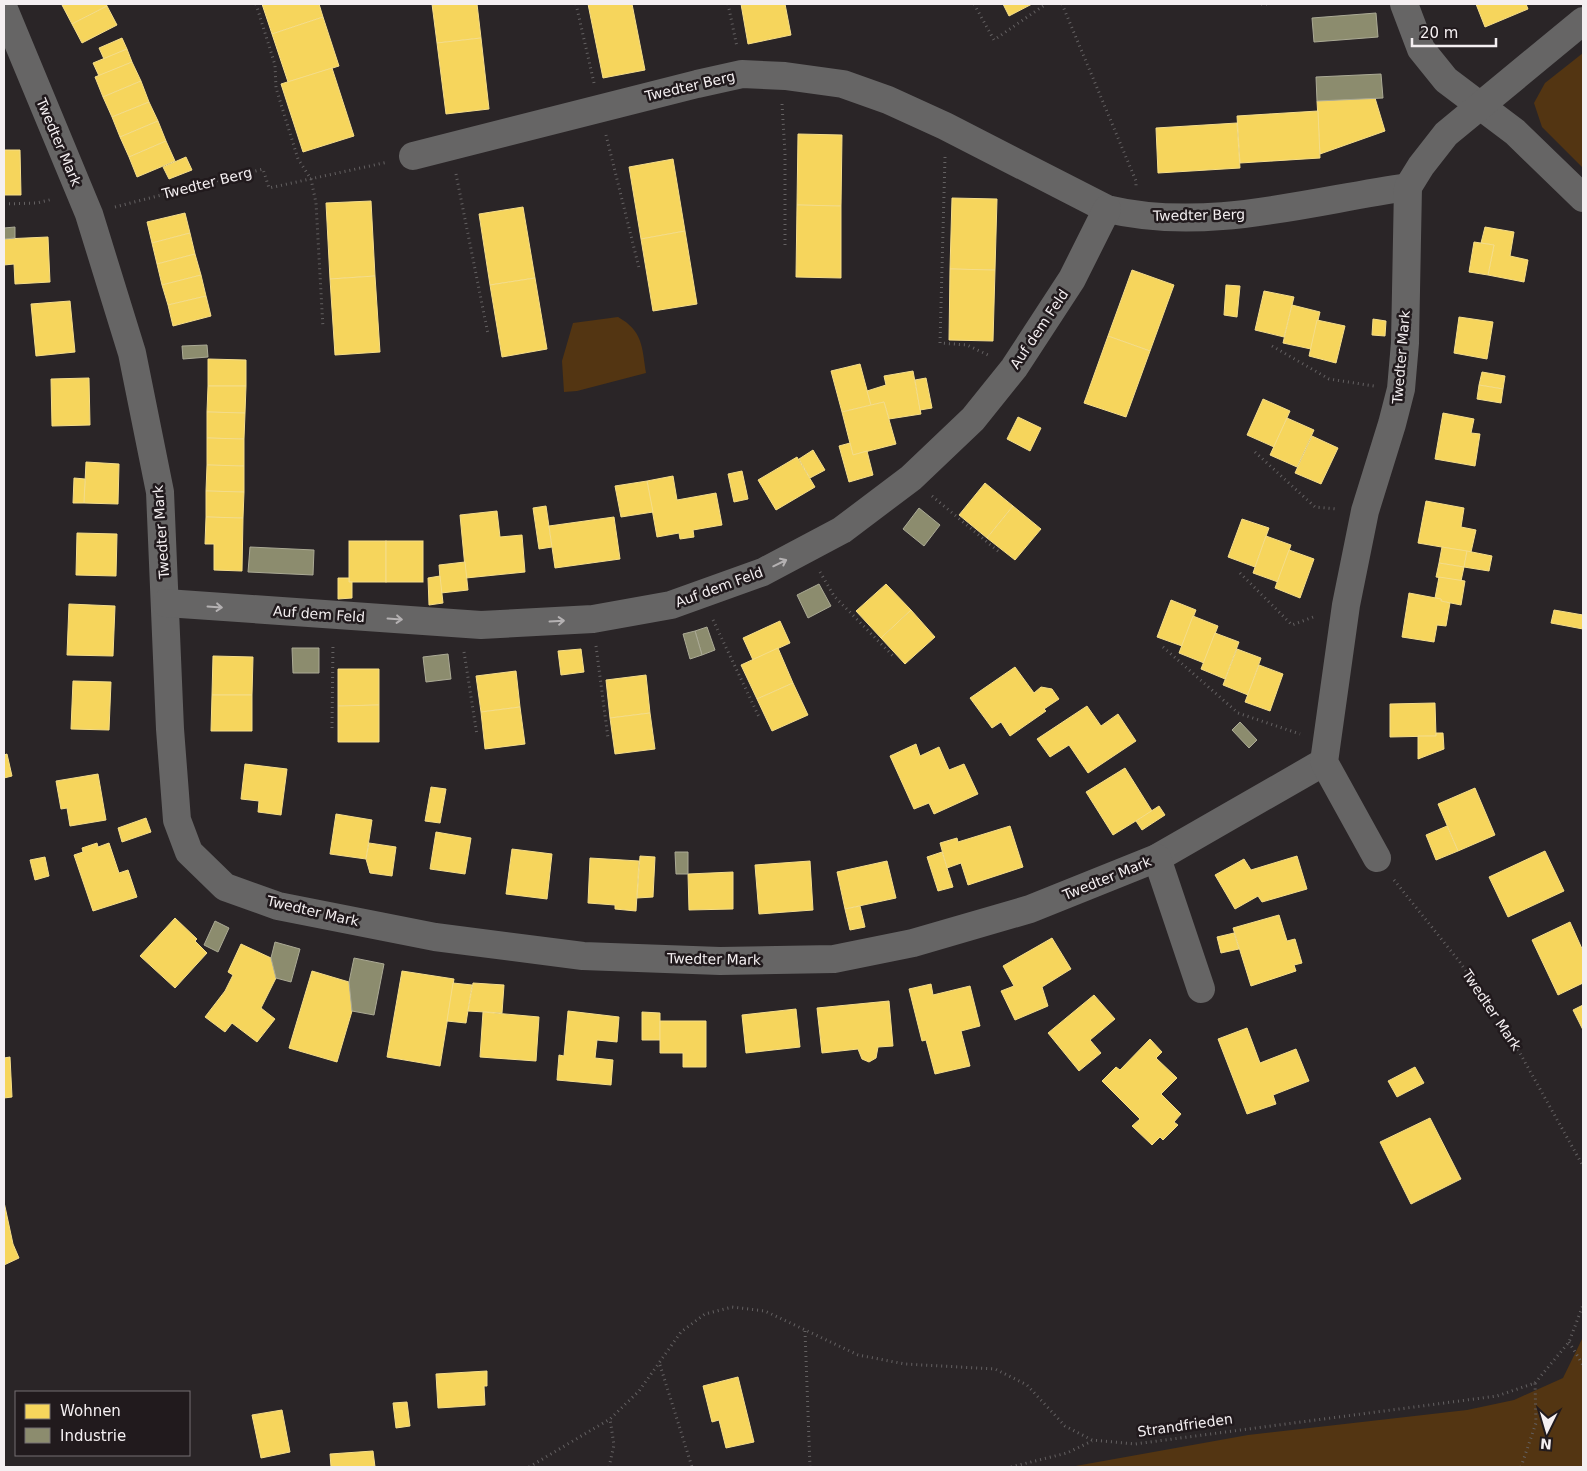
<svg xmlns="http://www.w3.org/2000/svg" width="1587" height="1471" font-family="'DejaVu Sans',sans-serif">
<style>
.green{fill:#533512}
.homes{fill:#f6d55c;stroke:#f5dd89}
.industry{fill:#8c8c6e;stroke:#abaa95}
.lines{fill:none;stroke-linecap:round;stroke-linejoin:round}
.path{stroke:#646162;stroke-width:3;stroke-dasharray:1 4;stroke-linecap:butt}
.minor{stroke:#666565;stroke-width:28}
.oneway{stroke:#b4b1b2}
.labels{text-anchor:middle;stroke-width:5;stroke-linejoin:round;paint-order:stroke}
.street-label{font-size:14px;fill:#f4eff1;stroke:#211a1d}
</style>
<rect width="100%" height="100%" fill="#2a2527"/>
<g class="green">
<polygon points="1583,53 1583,168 1542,127 1534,103 1545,83"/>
<path d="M618,317C643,331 642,347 646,373L577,391L564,392L562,361L573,323Z"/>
<polygon points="1583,1337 1583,1467 1070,1467 1248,1435 1467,1410 1514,1400 1563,1378"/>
</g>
<g class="homes">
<polygon points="65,4 106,4 107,6 72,24 62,5"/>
<polygon points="262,4 319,4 323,17 272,34"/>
<polygon points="432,4 477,4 481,38 437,43"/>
<polygon points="588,4 632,4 645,70 603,78"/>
<polygon points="741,4 785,4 791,35 748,44"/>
<polygon points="1003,4 1032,4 1009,16"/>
<polygon points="1476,4 1526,4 1528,9 1485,27"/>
<polygon points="107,6 117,25 82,43 72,24"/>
<polygon points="323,17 339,66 288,82 272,34"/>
<polygon points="122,38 127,49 104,59 99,48"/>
<polygon points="481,38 489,109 446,114 437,43"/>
<polygon points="127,49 132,62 99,76 93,63"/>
<polygon points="132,62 141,81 103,97 95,77"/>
<polygon points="332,68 354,136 303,152 281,84"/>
<polygon points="141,81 149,102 112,117 103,97"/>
<polygon points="1375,98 1385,131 1320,154 1317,101"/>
<polygon points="149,102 158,121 120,137 112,117"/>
<polygon points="1318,111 1320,158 1240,163 1237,116"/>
<polygon points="158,121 166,141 129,157 120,137"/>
<polygon points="1237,123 1240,168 1158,173 1156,128"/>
<polygon points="798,134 842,135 841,206 797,205"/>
<polygon points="166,141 175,161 137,177 129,157"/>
<polygon points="4,150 20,150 21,195 4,195"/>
<polygon points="186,157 192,170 169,179 163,167"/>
<polygon points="673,159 685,231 641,239 629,167"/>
<polygon points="952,198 997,199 995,270 950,269"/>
<polygon points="371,201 375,276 330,279 326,203"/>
<polygon points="797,205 841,206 841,278 796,277"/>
<polygon points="523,207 535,278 490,285 479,214"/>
<polygon points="185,213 190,233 152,243 147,222"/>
<polygon points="1485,227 1514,232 1510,256 1528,260 1524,282 1488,275 1494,245 1481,243"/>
<polygon points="685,231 697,304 653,311 641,239"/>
<polygon points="190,233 195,254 157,264 152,243"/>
<polygon points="48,237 50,282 15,284 14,264 4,265 4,239"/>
<polygon points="1474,242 1494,245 1488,275 1469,272"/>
<polygon points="195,254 201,275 162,285 157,264"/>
<polygon points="950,269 995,270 993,341 949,340"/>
<polygon points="1132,270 1174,285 1150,351 1108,336"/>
<polygon points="201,275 206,296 168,305 162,285"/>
<polygon points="375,276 380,352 335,355 330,279"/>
<polygon points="535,278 547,349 502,357 490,285"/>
<polygon points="1226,285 1240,286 1237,317 1224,315"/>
<polygon points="1264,291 1294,297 1284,337 1255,330"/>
<polygon points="206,296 211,316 173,326 168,305"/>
<polygon points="70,301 75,352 36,356 31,304"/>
<polygon points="1292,305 1320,312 1311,349 1283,343"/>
<polygon points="1459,317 1493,322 1487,359 1454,353"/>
<polygon points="1373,319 1386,321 1385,336 1372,335"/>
<polygon points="1317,320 1345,326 1336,363 1309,356"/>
<polygon points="1108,336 1150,351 1126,417 1084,403"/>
<polygon points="208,359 246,360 246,386 208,386"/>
<polygon points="860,364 871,405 842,412 831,371"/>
<polygon points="913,371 921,414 889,419 884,402 871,405 867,391 886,385 884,376"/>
<polygon points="1482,372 1505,376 1503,389 1479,385"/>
<polygon points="89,378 90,425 52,426 51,379"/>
<polygon points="926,378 932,408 920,410 915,380"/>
<polygon points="1479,385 1503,389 1501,403 1477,399"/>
<polygon points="208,386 246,386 245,413 207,412"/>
<polygon points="1263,399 1290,411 1274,447 1247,435"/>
<polygon points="884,402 896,444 853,455 842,412"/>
<polygon points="207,412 245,413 244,439 207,438"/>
<polygon points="1443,413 1474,419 1471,433 1480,434 1475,466 1435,459"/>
<polygon points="1018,417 1041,428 1030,451 1007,439"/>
<polygon points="1287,418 1314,430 1297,467 1270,455"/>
<polygon points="1312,436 1338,448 1321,484 1295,473"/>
<polygon points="207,438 244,439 244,466 207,465"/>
<polygon points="850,443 853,455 867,451 873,475 849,482 839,446"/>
<polygon points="813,450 825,470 810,478 799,459"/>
<polygon points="797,457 815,487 776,510 758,480"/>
<polygon points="86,462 119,464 118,504 84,503"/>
<polygon points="207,465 244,466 244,492 206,491"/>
<polygon points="742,471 748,499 734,502 728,474"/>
<polygon points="673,476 677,500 716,493 722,525 693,530 694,537 680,539 679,533 657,537 647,481"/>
<polygon points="74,478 85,479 84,503 73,503"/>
<polygon points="647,481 653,512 621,517 615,486"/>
<polygon points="985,483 1013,506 987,538 959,515"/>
<polygon points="206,491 244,492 243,518 206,517"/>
<polygon points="1426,501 1464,508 1461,527 1476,530 1471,552 1418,543"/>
<polygon points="546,506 552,547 539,549 533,508"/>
<polygon points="1013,506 1041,529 1015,560 987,538"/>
<polygon points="497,511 500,537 522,535 525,572 466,578 460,515"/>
<polygon points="206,517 243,518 242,571 214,570 214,544 205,544"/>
<polygon points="614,517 620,559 555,568 549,526"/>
<polygon points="1242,519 1269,528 1255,567 1228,557"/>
<polygon points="77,533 117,534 116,576 76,575"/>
<polygon points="1266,536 1291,545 1278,582 1253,573"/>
<rect x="349" y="541" width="37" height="41"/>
<rect x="386" y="541" width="37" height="41"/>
<polygon points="1442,547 1467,551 1464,567 1439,563"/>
<polygon points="1289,550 1314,559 1300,598 1275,588"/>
<polygon points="1467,551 1492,556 1489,571 1464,567"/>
<polygon points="465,562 468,590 441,593 439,565"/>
<polygon points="1439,563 1464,567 1461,581 1436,577"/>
<polygon points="440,576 443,603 429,605 428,578"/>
<polygon points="1439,577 1465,581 1461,605 1441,601 1441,599 1435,598"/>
<polygon points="338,578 349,578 349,582 352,582 352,598 338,599"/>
<polygon points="886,584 911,610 881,638 856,611"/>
<polygon points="1409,593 1441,599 1441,601 1450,603 1446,626 1437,625 1434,642 1402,637"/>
<polygon points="1171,600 1196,610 1182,646 1157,637"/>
<polygon points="69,604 115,606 113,656 67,655"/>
<polygon points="911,610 935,637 905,664 881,638"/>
<polygon points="1554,610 1583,615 1583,629 1551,623"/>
<polygon points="1193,616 1218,626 1204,663 1179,653"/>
<polygon points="780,621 790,643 753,660 743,638"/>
<polygon points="1215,633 1239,642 1225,679 1201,669"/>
<polygon points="778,648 793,683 757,699 741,665"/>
<polygon points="581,649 584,672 561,675 558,651"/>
<polygon points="1237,649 1261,658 1248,695 1223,685"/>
<polygon points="213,656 253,657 252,695 212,695"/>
<polygon points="1259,665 1283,674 1270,711 1245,702"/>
<polygon points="1015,667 1034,693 1041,687 1052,689 1059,699 1044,709 1046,711 1010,736 1001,722 992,728 970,698"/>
<polygon points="338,669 379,669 379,705 338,706"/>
<polygon points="516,671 520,707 481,712 476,676"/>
<polygon points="646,675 650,713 610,718 606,680"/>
<polygon points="73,681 111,682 109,730 71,729"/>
<polygon points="793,683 808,715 772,731 757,699"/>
<polygon points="212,695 252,695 252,731 211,731"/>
<polygon points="1435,703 1436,736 1390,737 1390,704"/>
<polygon points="379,705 379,742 338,742 338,706"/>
<polygon points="1087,706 1101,726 1118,714 1136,741 1088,773 1069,745 1050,757 1037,739"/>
<polygon points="520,707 525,744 485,749 481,712"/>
<polygon points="650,713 655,749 615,754 610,718"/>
<polygon points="1436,733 1443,733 1444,749 1418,759 1418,736 1436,736"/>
<polygon points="916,744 920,756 939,747 949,770 964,764 978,794 934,814 929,803 914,809 890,756"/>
<polygon points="7,754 12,776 4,778 4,755"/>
<polygon points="245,764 287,769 281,815 258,812 259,801 241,799"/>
<polygon points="1125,768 1152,811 1113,835 1086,792"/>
<polygon points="98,774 106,820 70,826 67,808 61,809 56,781"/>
<polygon points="431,787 446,789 440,823 425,821"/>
<polygon points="1475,788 1495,835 1458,851 1438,804"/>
<polygon points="1159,806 1165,815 1142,830 1136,821"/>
<polygon points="336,814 372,820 366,859 330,854"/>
<polygon points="146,818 151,832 122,842 118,828"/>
<polygon points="1010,826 1023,867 968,885 961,863 947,868 940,843 957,838 958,842"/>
<polygon points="1447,826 1458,851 1436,860 1426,835"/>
<polygon points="436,832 471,838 465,874 430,869"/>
<polygon points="97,843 98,847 109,843 119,873 128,870 137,897 93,911 74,855 83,852 82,848"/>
<polygon points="369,843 396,847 392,876 370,873 366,859"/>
<polygon points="512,849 552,854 547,899 506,894"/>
<polygon points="1545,851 1564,891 1508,917 1489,877"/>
<polygon points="942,852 953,887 938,891 927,857"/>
<polygon points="640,856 655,857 653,897 637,898"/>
<polygon points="1297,856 1307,889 1262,902 1258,896 1235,909 1215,875 1244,859 1251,870"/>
<polygon points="45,857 49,876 35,880 30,860"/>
<polygon points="590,858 639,861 636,911 615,909 615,905 588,903"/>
<polygon points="810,861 813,910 759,914 755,865"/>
<polygon points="887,861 896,898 845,909 837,872"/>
<polygon points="733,872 733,909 689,910 688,874"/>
<polygon points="860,906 865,927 850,930 845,909"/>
<polygon points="1279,915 1287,941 1295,939 1302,963 1294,965 1296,971 1251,986 1233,928"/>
<polygon points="175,918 197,939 195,941 207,953 175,988 140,956"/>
<polygon points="1570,922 1583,951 1583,983 1558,995 1532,940"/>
<polygon points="1234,933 1239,949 1221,953 1217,937"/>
<polygon points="1052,938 1071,969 1042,987 1048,1006 1015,1020 1001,991 1014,986 1003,966"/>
<polygon points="241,944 271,958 276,978 261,1008 275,1019 257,1042 232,1023 225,1032 205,1017 225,991 233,975 228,972"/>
<polygon points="312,971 349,982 352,1011 337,1062 289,1048"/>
<polygon points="402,971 454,979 440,1066 387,1057"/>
<polygon points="453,983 472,985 466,1023 447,1021"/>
<polygon points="473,983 504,985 502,1013 468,1011"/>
<polygon points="931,984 933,995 970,986 980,1026 961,1031 970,1066 935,1074 926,1040 922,1041 909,989"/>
<polygon points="1094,995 1115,1019 1090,1040 1101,1053 1079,1071 1048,1033"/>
<polygon points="889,1001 893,1046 878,1047 876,1058 869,1062 862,1059 858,1049 822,1053 817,1008"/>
<polygon points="1583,1005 1583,1030 1573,1010"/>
<polygon points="796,1009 800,1047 746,1053 742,1015"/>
<polygon points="568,1011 619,1017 617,1042 597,1040 595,1058 613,1060 611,1085 557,1080 559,1055 564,1056"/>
<polygon points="483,1012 539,1017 536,1061 480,1057"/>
<polygon points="642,1012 660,1013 660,1040 642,1040"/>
<polygon points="660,1021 706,1021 706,1067 683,1067 683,1053 660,1053"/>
<polygon points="1247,1028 1260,1063 1296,1049 1309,1081 1273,1095 1276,1104 1247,1114 1218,1039"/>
<polygon points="1150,1039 1162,1052 1156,1058 1177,1078 1161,1094 1181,1114 1174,1122 1178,1125 1163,1140 1160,1137 1152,1145 1132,1126 1140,1119 1102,1081 1116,1067 1120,1070"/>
<polygon points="10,1057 12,1097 4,1098 4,1058"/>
<polygon points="1415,1067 1424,1083 1397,1097 1388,1081"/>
<polygon points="1430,1118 1461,1179 1411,1204 1380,1142"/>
<polygon points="4,1202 13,1244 19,1258 4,1265"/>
<polygon points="487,1371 487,1386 484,1386 485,1405 438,1408 436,1374"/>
<polygon points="738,1377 754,1442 726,1448 719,1420 712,1422 703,1386"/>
<polygon points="407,1402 410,1426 396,1428 393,1403"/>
<polygon points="282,1410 290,1452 261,1458 252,1415"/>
<polygon points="373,1451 375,1467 331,1467 330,1454"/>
</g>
<g class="industry">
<polygon points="1376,13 1378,37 1314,42 1312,18"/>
<polygon points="1381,74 1383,98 1317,101 1316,77"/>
<polygon points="15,227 15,238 4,239 4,228"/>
<polygon points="207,345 208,357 183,359 182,346"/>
<polygon points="919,508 940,525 924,546 903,529"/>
<polygon points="250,547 314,550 313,575 248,572"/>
<polygon points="819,584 831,606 808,618 797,595"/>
<polygon points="707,627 715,650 702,655 695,631"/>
<polygon points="695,631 702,655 690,659 683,634"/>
<polygon points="292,648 319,648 319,673 293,673"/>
<polygon points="448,654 451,679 426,682 423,657"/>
<polygon points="1240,722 1257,740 1249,748 1232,730"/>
<polygon points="675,852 688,852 688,874 676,874"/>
<polygon points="215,921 229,928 218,952 204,945"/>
<polygon points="275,942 300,949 291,982 276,978 271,958"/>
<polygon points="354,958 384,964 374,1015 352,1011 349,982"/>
</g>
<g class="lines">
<g class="path">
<polyline points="256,4 275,65 276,88 298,159 311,179 316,203 323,328"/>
<polyline points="576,4 594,83"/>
<polyline points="728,4 737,47"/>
<polyline points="974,4 994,40 1046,4"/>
<polyline points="1062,4 1136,181 1136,186"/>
<polyline points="1261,4 1271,4"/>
<polyline points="782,104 785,153 785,245"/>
<polyline points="606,135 639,268"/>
<polyline points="945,157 940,343 967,345 988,355"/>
<polyline points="456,174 488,334"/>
<polyline points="4,204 37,203 53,199"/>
<polyline points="115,207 263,169 269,188 388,162"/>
<polyline points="1272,346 1329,379 1374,386"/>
<polyline points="1255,452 1315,507 1337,509"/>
<polyline points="932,496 999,552"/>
<polyline points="820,572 834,596 893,656"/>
<polyline points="1240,573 1292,625 1316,616"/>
<polyline points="713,620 760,719"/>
<polyline points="596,646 608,738"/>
<polyline points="1163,647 1238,713 1300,734"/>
<polyline points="464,652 477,735"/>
<polyline points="332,728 333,643"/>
<polyline points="1394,880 1459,961 1507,1030 1583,1166"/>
<polyline points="805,1331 810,1467"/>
<polyline points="1569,1342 1583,1365"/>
<polyline points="660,1365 692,1467"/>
<polyline points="1535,1383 1569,1342 1583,1305"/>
<polyline points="529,1467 610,1419 639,1391 681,1332 705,1314 732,1307 765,1311 858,1355 905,1364 995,1369 1027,1385 1065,1426 1092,1440 1135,1444 1497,1396 1535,1383"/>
<polyline points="609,1467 614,1445 610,1419"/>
<polyline points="1011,1467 1067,1453 1092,1441"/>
<polyline points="1521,1467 1536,1423 1535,1383"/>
</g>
<g class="minor">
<polyline points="1404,4 1421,49 1446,80 1515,132 1583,198"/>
<polyline points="4,9 89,214 132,353 160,492 170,729 177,820 189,852 225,887 278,906 435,937 583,956 720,961 834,959 913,943 1030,909 1157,858 1324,762"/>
<path d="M413,156L697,84L742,74L785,76L843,84L888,100L945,126L1107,209C1208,233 1309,201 1408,187"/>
<polyline points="166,603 481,625 593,619 671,605 763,572 842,530 911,478 973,419 1014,368 1072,279 1107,209"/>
<polyline points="1157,858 1201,989"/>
<polyline points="1377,858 1324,762 1346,605 1365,511 1392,424 1401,389 1405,343 1408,187 1421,166 1446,134 1583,21"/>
</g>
</g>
<defs><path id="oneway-shaft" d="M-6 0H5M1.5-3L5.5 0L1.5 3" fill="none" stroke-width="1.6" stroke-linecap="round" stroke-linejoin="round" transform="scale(1.25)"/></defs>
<g class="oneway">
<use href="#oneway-shaft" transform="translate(780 563) rotate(-26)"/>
<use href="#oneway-shaft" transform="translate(215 607) rotate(4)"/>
<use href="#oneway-shaft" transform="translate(395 619) rotate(4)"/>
<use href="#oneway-shaft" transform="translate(557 621) rotate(-3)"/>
</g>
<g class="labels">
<g class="street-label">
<text transform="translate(690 86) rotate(-13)" y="5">Twedter Berg</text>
<text transform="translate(59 142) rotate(67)" y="5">Twedter Mark</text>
<text transform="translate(207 183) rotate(-14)" y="5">Twedter Berg</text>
<text transform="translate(1199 215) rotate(-1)" y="5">Twedter Berg</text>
<text transform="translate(1039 329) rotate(-56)" y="5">Auf dem Feld</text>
<text transform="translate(1401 357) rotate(-85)" y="5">Twedter Mark</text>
<text transform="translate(161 532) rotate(-94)" y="5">Twedter Mark</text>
<text transform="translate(719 587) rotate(-20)" y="5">Auf dem Feld</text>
<text transform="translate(319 614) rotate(4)" y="5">Auf dem Feld</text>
<text transform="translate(1107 878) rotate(-22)" y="5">Twedter Mark</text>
<text transform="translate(313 911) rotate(13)" y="5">Twedter Mark</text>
<text transform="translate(714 959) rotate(1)" y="5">Twedter Mark</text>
<text transform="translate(1492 1010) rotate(56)" y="5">Twedter Mark</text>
<text transform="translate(1185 1425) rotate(-8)" y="5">Strandfrieden</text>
</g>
</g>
<rect width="1587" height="1471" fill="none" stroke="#f4eff1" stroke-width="10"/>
<rect x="15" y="1391" width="175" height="65" fill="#211a1d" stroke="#756f72"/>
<rect x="25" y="1404" width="25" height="15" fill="#f6d55c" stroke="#756f72"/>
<text x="60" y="1416" font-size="15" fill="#f4eff1">Wohnen</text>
<rect x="25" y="1428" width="25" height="15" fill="#8c8c6e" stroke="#756f72"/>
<text x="60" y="1441" font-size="15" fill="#f4eff1">Industrie</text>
<g transform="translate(1547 1431) rotate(185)" stroke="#211a1d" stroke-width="4" paint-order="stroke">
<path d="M0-4L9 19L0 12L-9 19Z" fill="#f4eff1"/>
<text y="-8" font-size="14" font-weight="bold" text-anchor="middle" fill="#f4eff1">N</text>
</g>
<path d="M1412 38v8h84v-8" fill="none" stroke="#f4eff1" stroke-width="2.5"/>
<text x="1420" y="38" font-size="15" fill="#f4eff1" stroke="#211a1d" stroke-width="4" paint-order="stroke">20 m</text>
</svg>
